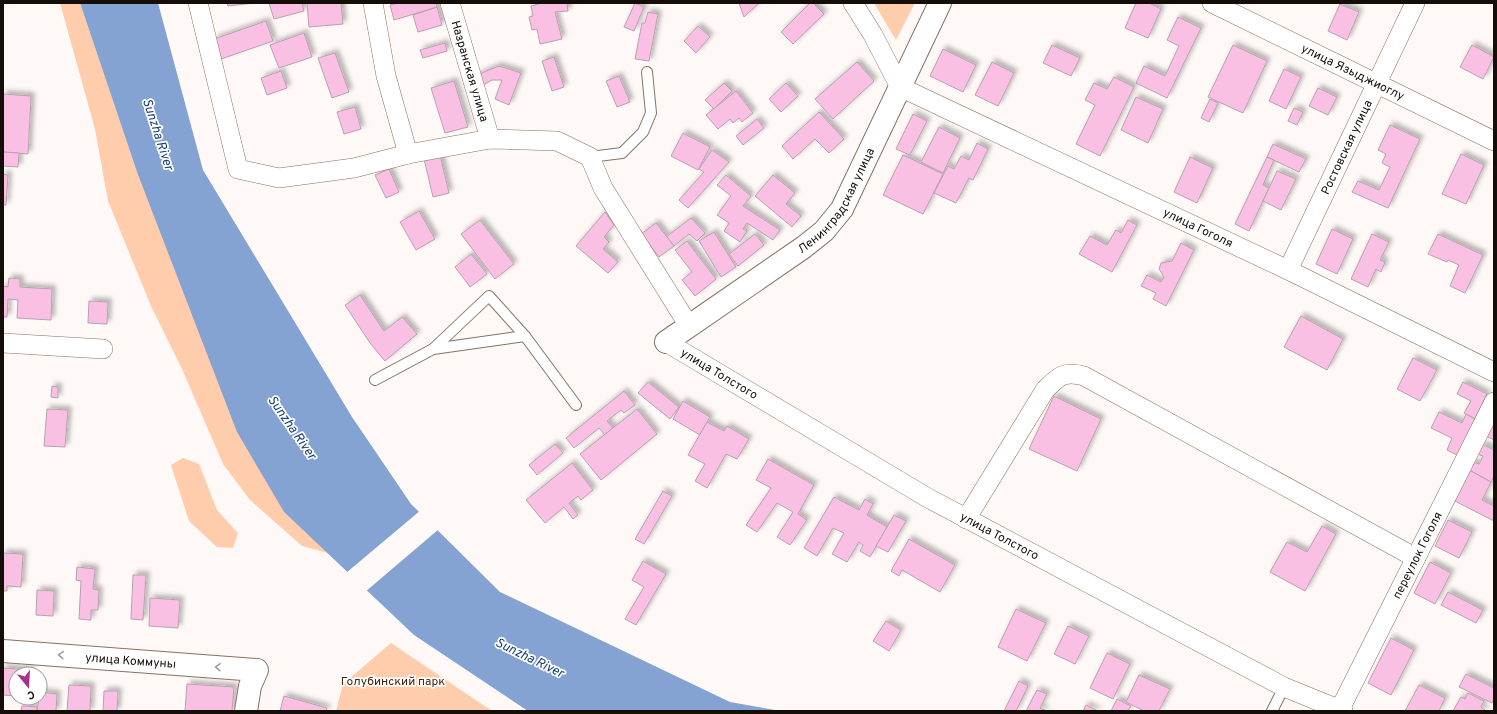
<svg xmlns="http://www.w3.org/2000/svg" width="1497" height="714" font-family="Overpass,sans-serif">
<style>
.green{fill:#ffccac}
.water{fill:#84a3d2}
.pier{fill:#fef9f6}
.building{fill:#f9c0e3;stroke:#baa0af;filter:url(#shadow)}
.lines{fill:none;stroke-linecap:round;stroke-linejoin:round}
.service-casing{stroke:#887162;stroke-width:12}
.minor-casing{stroke:#887162;stroke-width:20}
.secondary-casing{stroke:#887162;stroke-width:24}
.service{stroke:#fff;stroke-width:10}
.minor{stroke:#fff;stroke-width:19}
.secondary{stroke:#fff;stroke-width:22}
.oneway{stroke:#a19e9c}
.labels{text-anchor:middle;stroke-width:3.5;stroke-linejoin:round;paint-order:stroke}
.street-label{font-size:12px;fill:#150d07;stroke:#fff}
.park-label{font-size:12px;fill:#48260b;stroke:#fff}
.water-label{font-size:13px;font-style:italic;fill:#163b75;stroke:#fff}
</style>
<defs>
<filter id="shadow"><feDropShadow dx="3.5" dy="-3.5" stdDeviation="2" flood-color="#0004"/></filter>
</defs>
<rect width="100%" height="100%" fill="#fef9f6"/>
<g class="green">
<polygon points="60,3 80,3 137,172 284,512 328,553 302,546 250,500 223,464 182,369 151,306 108,201 95,129"/>
<polygon points="874,3 915,3 896,40"/>
<polygon points="183,458 199,464 217,510 238,533 233,548 217,547 189,521 171,465"/>
<polygon points="391,643 492,711 336,711 343,684"/>
</g>
<polygon class="water" points="80,3 158,3 203,170 352,417 411,504 500,592 730,702 781,711 528,711 414,635 284,512 237,432 137,172"/>
<polygon class="pier" points="421,510 439,529 365,592 346,573"/>
<g class="building">
<polygon points="227,3 254,3 228,6"/>
<polygon points="269,3 302,3 304,11 274,19"/>
<polygon points="307,3 341,3 343,24 309,27"/>
<polygon points="398,3 436,3 437,7 394,20 390,5"/>
<polygon points="542,3 567,3 568,11 555,12 562,39 540,44 537,29 532,30 529,17 533,16 531,6"/>
<polygon points="635,3 644,7 634,31 624,27"/>
<polygon points="739,3 759,3 744,17"/>
<polygon points="810,3 813,3 824,14 793,44 781,32"/>
<polygon points="1136,3 1149,3 1161,9 1148,38 1125,28"/>
<polygon points="1340,4 1359,12 1347,40 1328,31"/>
<polygon points="437,7 442,25 418,32 413,15"/>
<polygon points="648,12 658,14 649,61 635,59 642,23 645,23"/>
<polygon points="1178,17 1201,28 1167,98 1136,83 1144,66 1165,76 1179,46 1167,40"/>
<polygon points="266,21 273,41 221,59 214,39"/>
<polygon points="698,26 710,37 696,53 684,41"/>
<polygon points="304,33 312,57 279,68 270,45"/>
<polygon points="445,43 447,51 423,58 420,50"/>
<polygon points="1052,45 1080,58 1071,76 1043,63"/>
<polygon points="1233,45 1267,61 1243,113 1208,97"/>
<polygon points="1472,45 1494,57 1483,79 1460,67"/>
<polygon points="943,49 976,65 963,92 930,76"/>
<polygon points="335,53 349,92 332,98 318,58"/>
<polygon points="554,57 564,87 552,91 542,61"/>
<polygon points="857,62 874,81 833,119 815,99"/>
<polygon points="992,62 1014,73 998,106 975,95"/>
<polygon points="499,66 521,73 509,105 495,99 502,80 492,80 479,87 473,78 486,71"/>
<polygon points="1284,69 1301,77 1286,109 1269,101"/>
<polygon points="281,71 287,88 267,95 261,78"/>
<polygon points="619,76 630,102 617,107 606,81"/>
<polygon points="1114,77 1134,87 1100,156 1076,144 1095,105 1085,100 1094,83 1107,89"/>
<polygon points="454,81 468,127 445,133 431,88"/>
<polygon points="724,83 732,91 714,109 705,100"/>
<polygon points="786,83 798,96 781,112 769,99"/>
<polygon points="1318,88 1337,97 1328,115 1309,106"/>
<polygon points="736,91 753,113 742,122 739,118 733,123 730,119 718,129 706,115"/>
<polygon points="3,94 31,96 28,154 3,152"/>
<polygon points="1136,97 1163,109 1148,143 1121,130"/>
<polygon points="1210,99 1218,103 1209,122 1201,118"/>
<polygon points="355,107 361,129 344,134 337,112"/>
<polygon points="1294,108 1303,112 1297,125 1288,121"/>
<polygon points="819,112 844,139 829,153 815,139 793,159 782,146"/>
<polygon points="913,114 927,121 910,155 896,149"/>
<polygon points="757,119 764,128 743,145 736,136"/>
<polygon points="1390,125 1420,139 1388,208 1352,192 1358,181 1379,190 1390,167 1382,163 1386,154 1378,150"/>
<polygon points="939,127 960,138 943,173 921,162"/>
<polygon points="683,133 710,147 698,170 671,156"/>
<polygon points="977,143 988,149 973,180 969,178 956,203 934,193 948,166 954,169 961,156 969,160"/>
<polygon points="1273,144 1306,159 1299,172 1267,157"/>
<polygon points="712,150 729,162 688,208 679,200 704,172 699,169"/>
<polygon points="3,152 19,153 18,167 3,166"/>
<polygon points="1461,154 1484,165 1466,204 1442,194"/>
<polygon points="440,155 449,193 433,197 424,159"/>
<polygon points="903,155 943,174 923,214 883,195"/>
<polygon points="1190,157 1213,168 1197,203 1174,192"/>
<polygon points="1267,157 1274,160 1263,185 1269,188 1249,231 1235,224"/>
<polygon points="389,169 399,192 386,198 375,175"/>
<polygon points="1277,171 1296,179 1281,210 1263,201"/>
<polygon points="3,174 8,175 6,205 3,205"/>
<polygon points="726,175 751,196 743,206 780,230 773,240 747,223 743,229 747,231 740,242 724,231 729,223 717,215 731,196 717,185"/>
<polygon points="773,175 795,193 786,204 801,216 792,227 755,196"/>
<polygon points="419,211 435,239 416,250 400,222"/>
<polygon points="605,212 614,225 604,237 609,242 603,249 618,262 608,273 576,246"/>
<polygon points="691,218 705,233 697,241 689,234 674,246 666,237"/>
<polygon points="480,220 514,264 495,279 461,234"/>
<polygon points="1128,220 1137,225 1112,272 1079,254 1090,236 1107,245 1116,230 1121,233"/>
<polygon points="656,223 674,246 659,257 641,234"/>
<polygon points="1332,229 1353,239 1337,274 1316,264"/>
<polygon points="714,232 736,267 721,277 699,241"/>
<polygon points="755,234 764,245 738,266 729,254"/>
<polygon points="1372,234 1389,242 1380,260 1385,262 1381,272 1376,269 1368,287 1351,279"/>
<polygon points="1438,234 1483,255 1465,293 1450,286 1459,265 1448,260 1447,262 1428,254"/>
<polygon points="687,241 716,279 695,296 682,280 692,272 675,250"/>
<polygon points="1181,243 1194,250 1166,306 1153,299 1156,293 1141,286 1147,275 1161,282 1164,277 1159,269 1161,263 1172,261"/>
<polygon points="471,254 487,274 470,287 455,267"/>
<polygon points="9,278 20,279 20,287 52,289 51,320 17,318 18,300 8,299 7,317 3,317 3,286 8,287"/>
<polygon points="360,295 384,331 402,317 417,334 385,361 370,343 345,305"/>
<polygon points="89,301 108,302 107,324 88,323"/>
<polygon points="1301,316 1343,339 1327,370 1284,347"/>
<polygon points="1413,358 1437,370 1420,401 1397,389"/>
<polygon points="648,382 679,407 670,419 638,393"/>
<polygon points="1463,382 1487,394 1475,419 1464,413 1471,401 1457,394"/>
<polygon points="52,386 58,387 58,398 51,397"/>
<polygon points="624,391 635,405 624,413 621,410 607,421 613,428 605,435 599,428 574,448 566,438"/>
<polygon points="1054,396 1101,419 1077,471 1029,449"/>
<polygon points="683,401 710,417 700,435 673,419"/>
<polygon points="47,409 68,410 65,447 44,446"/>
<polygon points="637,409 657,434 601,480 580,454"/>
<polygon points="1439,412 1462,423 1466,414 1477,420 1459,456 1447,450 1452,438 1431,428"/>
<polygon points="1494,420 1494,440 1486,436"/>
<polygon points="707,422 724,431 727,426 749,439 737,459 726,454 707,488 695,481 705,464 688,455"/>
<polygon points="555,444 563,453 537,475 529,465"/>
<polygon points="1482,444 1494,450 1494,476 1491,482 1469,470 1473,462 1479,464 1483,456 1477,454"/>
<polygon points="768,459 814,485 798,514 807,520 790,545 777,537 793,512 777,503 757,532 746,525 771,488 756,480"/>
<polygon points="572,463 593,490 581,500 578,496 569,503 578,515 573,519 564,507 545,523 526,500"/>
<polygon points="1469,470 1491,482 1482,500 1494,506 1494,521 1453,500"/>
<polygon points="663,491 672,496 644,544 635,539"/>
<polygon points="834,497 859,510 865,499 873,504 867,515 887,527 870,557 860,551 863,545 859,542 847,562 832,554 844,533 833,528 817,556 804,548"/>
<polygon points="894,515 906,521 888,552 876,546"/>
<polygon points="1448,520 1472,532 1459,558 1435,546"/>
<polygon points="1322,526 1336,534 1305,591 1270,572 1287,542 1307,552"/>
<polygon points="909,539 955,565 940,592 902,570 899,576 891,571"/>
<polygon points="3,553 23,554 21,587 7,586 7,591 3,591"/>
<polygon points="643,561 666,574 636,625 625,619 644,587 632,580"/>
<polygon points="1430,562 1451,573 1435,604 1414,593"/>
<polygon points="77,567 95,569 93,589 99,590 98,610 91,610 91,620 79,619 81,581 76,580"/>
<polygon points="133,575 146,575 143,620 131,619"/>
<polygon points="37,590 54,591 53,616 36,615"/>
<polygon points="1448,592 1483,610 1476,623 1441,605"/>
<polygon points="150,598 180,600 178,628 149,626"/>
<polygon points="1016,609 1046,623 1027,661 998,647"/>
<polygon points="886,621 901,630 889,651 873,641"/>
<polygon points="1068,626 1089,636 1075,664 1054,654"/>
<polygon points="1391,638 1414,650 1391,695 1368,683"/>
<polygon points="1107,653 1130,664 1113,699 1090,688"/>
<polygon points="3,668 31,670 31,674 16,674 16,696 3,695"/>
<polygon points="1466,674 1494,688 1494,699 1492,703 1459,687"/>
<polygon points="1139,675 1170,689 1159,711 1144,711 1126,702"/>
<polygon points="1019,681 1028,686 1016,711 1004,711"/>
<polygon points="187,684 234,687 232,711 185,711"/>
<polygon points="69,685 91,686 90,711 67,711"/>
<polygon points="1419,685 1445,698 1439,711 1405,711"/>
<polygon points="1037,690 1047,694 1040,708 1047,711 1026,711"/>
<polygon points="104,691 118,691 117,711 103,711"/>
<polygon points="40,692 57,694 56,711 37,711"/>
<polygon points="1468,693 1484,701 1481,707 1486,711 1453,711 1461,697 1465,699"/>
<polygon points="284,696 327,708 326,711 280,711"/>
<polygon points="1117,699 1131,706 1128,711 1111,711"/>
<polygon points="1086,705 1098,711 1083,711"/>
<polygon points="22,706 37,707 37,711 21,711"/>
</g>
<g class="lines">
<g class="service-casing">
<g id="service">
<polyline points="590,157 622,153 643,132 651,113 647,72"/>
<polyline points="433,349 489,296 525,336 576,405"/>
<polyline points="375,380 433,349 525,336"/>
<polyline points="1272,711 1284,687"/>
</g>
</g>
<g class="minor-casing">
<g id="minor">
<polyline points="198,3 238,169 279,178 354,168 408,154 490,139 557,141 590,157 603,188 689,326"/>
<polyline points="373,3 386,76 408,154"/>
<path id="s1" d="M450,3L490,139"/>
<path id="s2" d="M853,3L873,35L900,87L1288,270L1494,372"/>
<path id="s3" d="M1212,3L1494,141"/>
<path id="s4" d="M1288,270L1415,3"/>
<path id="s5" d="M666,342L928,498L1284,687L1343,711"/>
<polyline points="3,343 103,349"/>
<path d="M966,519L1045,390C1058,377 1064,370 1084,376L1416,558"/>
<path id="s6" d="M1340,709L1494,402"/>
</g>
</g>
<g class="secondary-casing">
<g id="secondary">
<path id="s7" d="M666,342L804,247L824,231L842,209L940,3"/>
<path id="s8" d="M3,651L257,670L250,686L246,711"/>
</g>
</g>
<use href="#service" class="service"/>
<use href="#minor" class="minor"/>
<use href="#secondary" class="secondary"/>
</g>
<defs><path id="oneway-chevron" d="M-2-3.5L2.5 0L-2 3.5" fill="none" stroke-width="1.6" stroke-linecap="round" stroke-linejoin="round"/></defs>
<g class="oneway">
<use href="#oneway-chevron" transform="translate(61 655) rotate(-176)"/>
<use href="#oneway-chevron" transform="translate(218 667) rotate(-176)"/>
</g>
<g class="labels">
<g class="street-label">
<text dy="4" stroke="none"><textPath href="#s1" startOffset="71">Назранская улица</textPath></text>
<text dy="4" stroke="none"><textPath href="#s3" startOffset="157">улица Языджиоглу</textPath></text>
<text dy="4" stroke="none"><textPath href="#s4" startOffset="136">Ростовская улица</textPath></text>
<text dy="4" stroke="none"><textPath href="#s7" startOffset="225">Ленинградская улица</textPath></text>
<text dy="4" stroke="none"><textPath href="#s2" startOffset="426">улица Гоголя</textPath></text>
<text dy="4" stroke="none"><textPath href="#s5" startOffset="62">улица Толстого</textPath></text>
<text dy="4" stroke="none"><textPath href="#s5" startOffset="386">улица Толстого</textPath></text>
<text dy="4" stroke="none"><textPath href="#s6" startOffset="172">переулок Гоголя</textPath></text>
<text dy="4" stroke="none"><textPath href="#s8" startOffset="128">улица Коммуны</textPath></text>
</g>
<g class="park-label">
<text x="393" y="685">Голубинский парк</text>
</g>
<g class="water-label">
<text transform="translate(159 134) rotate(72)" y="5">Sunzha River</text>
<text transform="translate(293 427) rotate(55)" y="5">Sunzha River</text>
<text transform="translate(530 657) rotate(26)" y="5">Sunzha River</text>
</g>
</g>
<rect width="1497" height="714" fill="none" stroke="#150d07" stroke-width="8"/>
<g transform="translate(28 686) rotate(162)"><circle r="19" fill="#ffffff" stroke="#a19e9c"/>
<path d="M0-3L7 15L0 10L-7 15Z" fill="#a73088"/>
<text y="-6" font-size="11" font-weight="bold" text-anchor="middle" fill="#150d07">С</text>
</g>
</svg>
